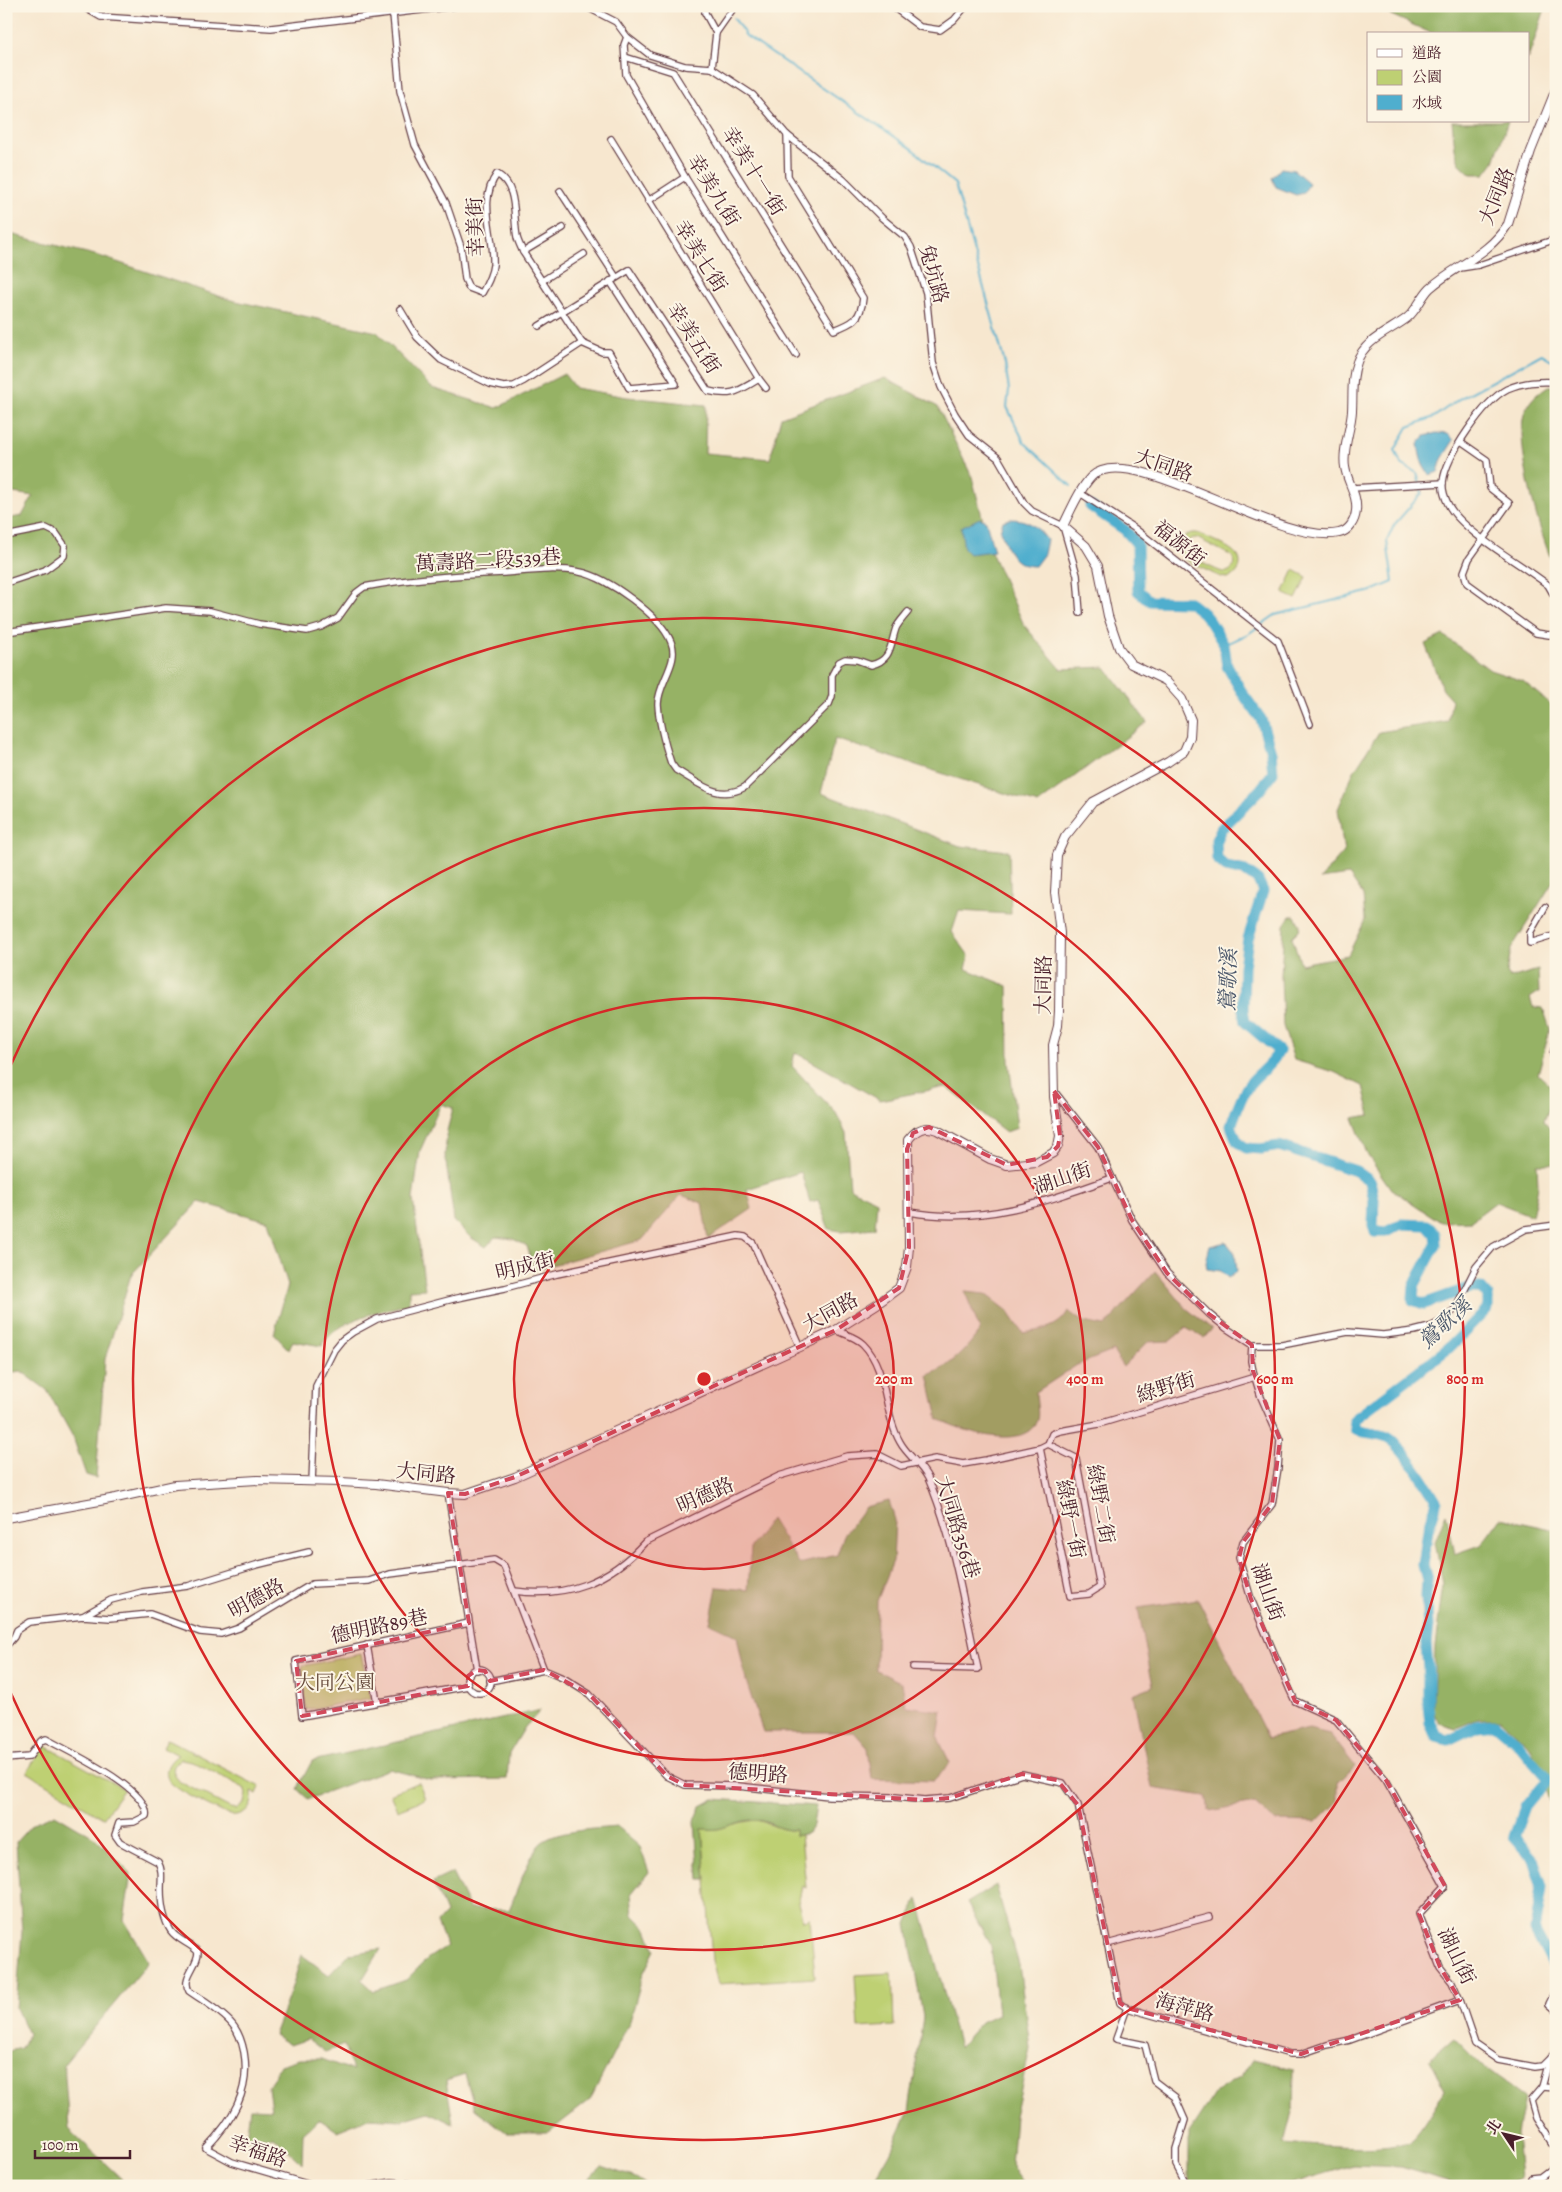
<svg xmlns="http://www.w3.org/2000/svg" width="1562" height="2192" font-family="Alegreya,'Noto Serif TC',serif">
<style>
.green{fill:#bed073;stroke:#84784f;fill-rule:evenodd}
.forest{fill:#96b265;stroke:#706848}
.water{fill:#4faece;stroke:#4c667c}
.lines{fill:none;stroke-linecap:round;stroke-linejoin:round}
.stream{stroke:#4faece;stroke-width:2}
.river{stroke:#4faece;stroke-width:11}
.minor-casing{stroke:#643d44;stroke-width:8}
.tertiary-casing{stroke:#643d44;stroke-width:10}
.minor{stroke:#fff;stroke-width:5.5}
.tertiary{stroke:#fff;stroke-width:8}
.marked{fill:#d1495b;fill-opacity:0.2;stroke:#d1495b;stroke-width:4;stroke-dasharray:10 6;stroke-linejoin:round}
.ring{fill:none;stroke:#d62828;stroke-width:2.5}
.labels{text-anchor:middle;stroke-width:4;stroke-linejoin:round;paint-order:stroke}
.street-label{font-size:20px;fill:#4a1f2b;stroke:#fcf5e5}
.park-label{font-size:20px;fill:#674b3d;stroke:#fcf5e5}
.water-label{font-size:21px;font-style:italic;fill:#4c586c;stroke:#fcf5e5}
.centre{fill:#d62828;stroke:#fcf5e5;stroke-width:2.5}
.ring-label{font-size:15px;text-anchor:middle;font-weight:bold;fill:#d62828;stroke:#fcf5e5;stroke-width:4;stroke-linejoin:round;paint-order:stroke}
</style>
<rect width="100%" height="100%" fill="#fcf5e5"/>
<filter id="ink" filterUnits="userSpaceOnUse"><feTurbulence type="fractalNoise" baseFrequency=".02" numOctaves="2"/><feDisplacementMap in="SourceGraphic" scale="10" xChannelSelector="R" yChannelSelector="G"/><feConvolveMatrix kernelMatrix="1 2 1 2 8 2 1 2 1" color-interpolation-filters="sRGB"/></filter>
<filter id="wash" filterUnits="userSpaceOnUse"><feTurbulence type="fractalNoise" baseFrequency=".0096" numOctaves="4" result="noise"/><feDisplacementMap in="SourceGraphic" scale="20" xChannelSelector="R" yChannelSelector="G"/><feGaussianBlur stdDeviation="1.12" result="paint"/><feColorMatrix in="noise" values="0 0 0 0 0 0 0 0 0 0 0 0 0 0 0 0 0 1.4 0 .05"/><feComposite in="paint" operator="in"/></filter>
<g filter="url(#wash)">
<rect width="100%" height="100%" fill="#f7e7cf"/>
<g class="green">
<path d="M1192,533H1197C1207,538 1230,546 1237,555C1244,563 1238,577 1227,578C1221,578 1217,575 1212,573C1201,567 1173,559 1180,542C1183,537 1187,534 1192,533ZM1197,538L1232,556C1236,563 1233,573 1223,572C1217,571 1192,558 1188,554C1185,551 1185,547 1187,543C1189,539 1192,538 1197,538Z"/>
<polygon points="1294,570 1307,577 1296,599 1283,593"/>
<polygon points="361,1654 371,1698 306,1710 302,1666"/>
<path d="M167,1739L260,1787L257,1794L252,1792C254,1808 242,1819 226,1814C214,1808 177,1791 170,1782C162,1772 169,1761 178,1755L163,1747ZM181,1759L192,1761L244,1788L246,1794L244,1803L236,1809L230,1808L180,1782C175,1776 172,1773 174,1766Z"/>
<polygon points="44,1745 124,1789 103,1818 27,1772"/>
<polygon points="419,1782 425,1799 397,1810 390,1794"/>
<path d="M756,1820C770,1823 781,1831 795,1830L796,1835H801L806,1888L802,1886L798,1903L803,1921L810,1918L815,1978L718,1984L712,1960L702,1828C720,1829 737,1822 756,1820Z"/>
<polygon points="892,1973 894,2026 858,2028 855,1975"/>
</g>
<g class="forest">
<polygon points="1386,6 1546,6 1528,59 1528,34 1433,34 1389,14"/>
<polygon points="1452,121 1508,121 1494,162 1485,174 1471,174 1459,163 1455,149"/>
<path d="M6,233L99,256L231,300L377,332L432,388L497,408L564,374L575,388L627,397L706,405L705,453L770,459L781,417L885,378L938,407L972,477L991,552L1024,625L1061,669L1105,667L1147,722L1038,804L835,739L821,793L960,846L1009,851L1011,914L959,911L952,932L969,956L966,969L1008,986L1009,1061L1017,1128L1006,1132L946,1087L880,1100L795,1052L792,1066L836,1113L846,1133L850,1188L877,1201L875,1228L840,1231L829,1229L818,1200L810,1202L801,1172L747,1189L752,1209L708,1239L702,1203L681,1195L642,1240L534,1270L527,1246L513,1239L495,1237L486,1247L470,1237L454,1221L445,1155L447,1131L453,1108L441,1104L420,1151L413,1199L425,1289L409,1290V1304C382,1311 336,1319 322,1346L293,1341L289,1350L274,1334L288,1285L268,1221L199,1202L131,1275L105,1359L96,1478L86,1475L73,1437L47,1390L21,1371L6,1373V519L22,516L33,496L6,492Z"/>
<path d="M1548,386H1556V570C1540,538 1517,453 1523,419C1525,404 1536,394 1548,386Z"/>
<polygon points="1443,635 1490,670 1523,681 1556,709 1556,877 1511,949 1507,973 1510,978 1538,970 1539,992 1530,998 1533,1007 1543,1008 1550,1029 1538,1074 1556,1091 1544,1121 1556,1135 1556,1169 1552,1164 1537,1164 1538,1187 1532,1216 1496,1202 1471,1221 1441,1222 1391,1189 1368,1156 1353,1118 1370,1115 1363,1086 1334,1072 1294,1060 1283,1026 1281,976 1284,925 1290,916 1295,916 1300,925 1299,930 1292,937 1301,964 1348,955 1365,920 1363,895 1349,875 1320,879 1344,852 1338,809 1353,773 1379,732 1448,721 1452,700 1443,690 1425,644"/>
<path d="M1155,1271L1186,1308L1212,1329L1204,1338L1186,1328L1170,1341L1148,1342L1123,1367L1113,1351L1077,1365L1036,1392C1036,1400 1039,1413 1037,1420C1025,1453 960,1430 938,1419L928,1375C949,1368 968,1348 980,1330L965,1292L986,1294L1008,1311L1023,1333C1041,1330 1059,1328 1068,1311L1083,1322L1105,1326Z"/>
<polygon points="889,1501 895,1520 893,1561 877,1601 876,1670 902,1683 906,1706 942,1711 938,1738 950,1763 933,1781 872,1779 868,1748 854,1732 763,1732 746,1681 737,1636 710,1623 717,1587 748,1590 751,1547 771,1519 799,1564 837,1555 844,1535 865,1507"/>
<polygon points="1446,1513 1455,1554 1481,1545 1501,1518 1556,1530 1556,1823 1539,1767 1531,1748 1500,1719 1478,1719 1456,1728 1439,1723 1433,1710 1435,1647 1443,1584 1435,1542"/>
<polygon points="1198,1599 1268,1738 1309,1729 1330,1734 1355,1766 1338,1783 1338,1801 1317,1822 1275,1821 1255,1803 1209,1811 1206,1796 1152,1788 1133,1694 1153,1686 1138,1608"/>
<polygon points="541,1710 525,1727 509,1754 507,1779 430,1780 389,1769 308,1799 297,1789 312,1761"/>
<path d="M714,1799L816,1806L813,1825L808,1833L795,1836V1830C779,1831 772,1822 757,1820C743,1819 731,1826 718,1829C713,1830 707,1829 702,1829L706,1880H699L695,1821L701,1806Z"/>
<polygon points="55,1814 94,1837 131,1874 124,1920 149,1962 64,2064 69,2129 129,2186 6,2186 6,2052 21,2048 28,2034 16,2008 22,1932 16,1842 33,1823"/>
<path d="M617,1827L640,1847L649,1872L631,1894L633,1915L647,1929L655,1950L643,1974L630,2021L590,2100L549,2132H506L475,2109L465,2074L446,2080L453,2124L429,2112L402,2120L369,2118L337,2131L319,2119L303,2134L302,2164L273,2136L246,2139L250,2108L271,2109L268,2087L280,2065L299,2059H322L353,2071L344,2045L325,2052L308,2039L290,2045L274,2035L290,1993L302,1955L329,1975L349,1954L381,1949L362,1980L374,1991L406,1980L427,1959L447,1946L437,1923L446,1913L433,1882L452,1873L470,1909L509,1910C515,1896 531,1851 541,1843C557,1830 596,1829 617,1827Z"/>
<polygon points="996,1885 1019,1965 1030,2048 1015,2116 1011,2165 1026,2186 871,2186 890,2153 909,2111 923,2017 907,1924 918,1898 959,2047 981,2022 998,2014 991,1946 967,1903"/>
<path d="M1454,2038L1483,2067L1524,2097L1517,2135L1521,2178L1500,2186H1465L1401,2167L1354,2165L1283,2186H1189V2133L1216,2092L1241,2076L1252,2059L1294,2069L1293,2108L1284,2143C1309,2145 1395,2155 1413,2138C1422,2130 1438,2101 1445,2090L1429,2059Z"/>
<polygon points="601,2166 636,2178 648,2186 582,2186"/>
</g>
<g class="water">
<polygon points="1281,168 1294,170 1309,183 1304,193 1296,195 1276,187 1272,178"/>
<path d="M1436,433L1448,434L1454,440L1442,459L1438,472L1430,475C1421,466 1420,456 1418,444L1425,436Z"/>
<polygon points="980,518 986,521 994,551 969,554 964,549 961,527"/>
<path d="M1010,519C1028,519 1037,526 1047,540L1044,554L1035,566C1011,566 1009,550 1000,531L1003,521Z"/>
<polygon points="1226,1242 1235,1253 1237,1272 1228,1278 1221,1271 1207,1269 1206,1262 1210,1246"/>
</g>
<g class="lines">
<g class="stream">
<polyline points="734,18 746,36 911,148 955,184 1005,364 1009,390 1007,407 1024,442 1071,486"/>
<polyline points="1224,645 1248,634 1275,615 1372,591 1393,582 1387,541 1394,525 1422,493 1417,473 1401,464 1395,450 1408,427 1434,417 1459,399 1542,354 1556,363"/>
</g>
<path class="river" d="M1090,506L1125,530L1137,544L1138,591L1150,601L1189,602L1203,613L1211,623L1224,645L1227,666L1243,694L1261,719L1271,752L1273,773L1260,790L1221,829L1216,840L1217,859L1226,867L1245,871L1258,880L1263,891L1248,939L1244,967L1243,1009L1245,1022L1279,1051C1271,1067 1257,1073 1248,1086C1240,1098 1236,1112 1231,1126L1237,1141L1246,1148L1261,1149L1279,1146L1356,1171L1370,1181L1374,1200L1373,1225L1375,1232H1386L1401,1224L1427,1225L1435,1234L1436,1245L1414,1286L1413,1300L1424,1304L1469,1288H1481L1488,1296V1308L1450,1347L1354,1420L1356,1430C1365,1433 1378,1433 1387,1437C1402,1444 1428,1487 1437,1502L1428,1530L1423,1565L1427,1580L1426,1596L1428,1626L1426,1644L1428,1668V1705L1430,1723L1436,1737L1448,1740L1477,1726L1495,1724L1514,1740L1548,1779L1525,1807L1514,1837L1533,1859L1542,1887L1535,1931L1553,1965L1556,1968"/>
</g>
</g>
<g filter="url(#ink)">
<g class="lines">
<g class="minor-casing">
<g id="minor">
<polyline points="82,6 101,17 271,28 456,6"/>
<polyline points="585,6 616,22 627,37 650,55 685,66 712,68 753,95 787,135 844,180 882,218 905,237 911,247 926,293 933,363 941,387 955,414 969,435 998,458 1024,503 1032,511 1063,526 1077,575 1080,613"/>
<polyline points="705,6 705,13 716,33"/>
<polyline points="892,6 920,27 940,30 954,20 966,6"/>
<path d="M393,14L400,91L415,145L446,203L461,247L465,279L469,288L482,293C487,284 492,275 493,265C495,235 477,201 497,174C518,186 513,216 517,237C518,242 521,247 523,252L582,343"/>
<polyline points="627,37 624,45 626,75 685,177 796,355"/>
<path d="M625,57L673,72L834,330C853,323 861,319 863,298L788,176L787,135"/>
<polyline points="712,68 716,33 735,6"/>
<polyline points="611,139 759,379 766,388"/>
<polyline points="560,191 616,277"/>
<polyline points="648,201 685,177"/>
<polyline points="523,252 563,228"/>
<polyline points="1460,268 1479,265 1556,239"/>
<polyline points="542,281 584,254"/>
<polyline points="400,309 417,337 441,360 490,384 504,387 514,386 524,381 582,343"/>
<path d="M539,326L629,270L708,391C733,397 738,391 759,379"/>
<polyline points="582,343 602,352 609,352 629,388 676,384 610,281"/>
<path d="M1556,382C1540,381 1522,382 1507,389C1484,401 1446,456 1443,482C1442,489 1445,498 1448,504C1462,532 1522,564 1548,585L1556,599"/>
<polyline points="1461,442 1487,460 1490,488 1509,503 1469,559 1464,572 1467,583 1536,633 1549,635 1556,633"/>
<polyline points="1352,488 1443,483"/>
<polyline points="1080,493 1134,528 1278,641 1310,724"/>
<polyline points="6,536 46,528 56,533 65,546 64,556 45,570 6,583"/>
<path d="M6,632L166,608L210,611L259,624L307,631L321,627L338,618L356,593L364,587C410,578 458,575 504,573C529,571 555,567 580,572C607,577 661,616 671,642C680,662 658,683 658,704C659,723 665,745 671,763L676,770C699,783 718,802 745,787L829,704L832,696V675L839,662L845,659L857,660L871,665C892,660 890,645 896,628C899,622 904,617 908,612"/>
<polyline points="1545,907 1530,933 1530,943 1556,935"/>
<polyline points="1556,1042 1553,1054 1556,1064"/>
<polyline points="1054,1091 1098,1147 1112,1178"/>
<path d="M910,1212C981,1225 1046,1202 1112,1178L1132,1220L1167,1273L1209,1314L1226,1328L1252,1345L1251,1361L1253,1371L1261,1397L1280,1440L1278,1468L1272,1504L1243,1542L1239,1558L1251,1599L1289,1688L1295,1701L1336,1720L1386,1780L1445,1886L1419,1914L1440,1967L1452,1982L1460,2000L1475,2044L1498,2060L1535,2067L1542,2066L1556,2052"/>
<path d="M836,1330C844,1334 856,1337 863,1344C888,1369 883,1412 900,1442C907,1455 921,1464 928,1478C954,1538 964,1606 978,1669L913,1667"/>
<polyline points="1252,1345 1282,1345 1348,1332 1383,1335 1414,1331 1430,1327 1442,1321 1455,1309 1476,1267 1493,1247 1526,1229 1556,1225"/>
<polyline points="1040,1448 1070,1596 1089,1594 1100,1587 1076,1458 1048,1444"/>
<polyline points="312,1482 316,1386 334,1350 342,1340 353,1332 377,1319 453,1299 505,1288 557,1274 738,1236 745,1237 753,1243 800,1347"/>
<polyline points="448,1493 477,1670"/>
<path d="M514,1591C567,1598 609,1582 645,1542L779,1476L847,1456L877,1454L901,1466L935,1459L963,1464L986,1460L1040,1448L1048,1444L1052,1434L1060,1431L1099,1424L1255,1377"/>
<polyline points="83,1616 111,1600 142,1592 188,1586 256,1565 309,1552"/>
<polyline points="367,1645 377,1702"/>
<polyline points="6,1646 14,1637 17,1630 29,1622 83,1616 110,1618 150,1614 200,1632 221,1634 239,1628 312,1584 369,1581 390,1574 494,1560 504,1566 544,1670"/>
<circle cx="479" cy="1681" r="12"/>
<polyline points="490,1681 544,1670 565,1679 589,1694 667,1776 685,1785 738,1786 829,1796 895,1797 925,1800 950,1798 1022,1774 1063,1783 1078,1805 1120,2003 1127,2008 1290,2054 1301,2054 1327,2045 1350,2040 1460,2000"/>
<polyline points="468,1686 302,1716 296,1661 469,1623"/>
<path d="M6,1759L29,1757L41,1741L46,1739C67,1751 152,1790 146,1816L134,1822L119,1823L115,1835L120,1842L158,1862C163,1871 161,1879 161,1889C161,1902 163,1919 171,1931C178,1941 191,1943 198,1952C198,1966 181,1977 189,1991C203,2001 221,2011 232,2024C239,2032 242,2042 244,2052C251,2091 232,2121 206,2148L232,2162L314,2186"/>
<polyline points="1107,1944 1209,1917"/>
<polyline points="1556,1990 1549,2004 1556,2010"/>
<polyline points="1127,2008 1116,2039 1145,2045 1154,2081 1175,2097 1185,2120 1176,2149 1176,2165 1187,2186"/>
<polyline points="1550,2058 1542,2087 1531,2100 1536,2118 1556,2149"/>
<polyline points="1542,2087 1556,2088"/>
<polyline points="368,2186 392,2182 429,2186"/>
<polyline points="1534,2186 1530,2182 1531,2178 1540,2177 1556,2165"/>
</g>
</g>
<g class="tertiary-casing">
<path id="tertiary" d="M6,1518L116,1498L175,1485L257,1480L341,1482L376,1484L448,1493L465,1494L515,1477L800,1347L836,1330L877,1304L899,1288L907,1267L909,1247L908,1140C916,1129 925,1125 937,1130L990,1159L1007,1165L1036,1162L1053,1153L1058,1146L1060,1136L1054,1097L1053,1045L1058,1026L1059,1011L1060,933L1055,892L1057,855L1065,837L1093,802L1168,762L1184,751L1190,737L1191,720L1182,699L1166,681L1131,664L1119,648L1108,616L1098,566L1086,546L1063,526C1071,510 1079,490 1091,477C1130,438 1279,547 1339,533C1349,531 1355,521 1356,511C1358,495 1347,482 1345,467C1342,449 1351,429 1352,411C1353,394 1351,378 1357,362C1364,340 1390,331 1407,318C1417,310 1421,297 1430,288C1457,264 1488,256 1508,224L1531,151L1556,89"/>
</g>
<use href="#minor" class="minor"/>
<use href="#tertiary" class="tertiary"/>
</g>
</g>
<path class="marked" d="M1054,1091L1098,1147L1132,1220L1167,1273L1209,1314L1252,1345L1253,1371L1280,1440L1272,1504L1243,1542L1239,1558L1251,1599L1295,1701L1336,1720L1386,1780L1445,1886L1419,1914L1440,1967L1460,2000L1301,2054L1127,2008L1120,2003L1078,1805L1057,1780L1022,1774L950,1798L925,1800L685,1785L667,1776L589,1694L544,1670L490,1681L485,1671L477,1670L468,1676V1686L302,1716L296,1661L469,1623L448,1493L465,1494L515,1477L836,1330L899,1288L909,1247L907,1149L913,1133L929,1127L1007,1165L1047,1157L1058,1146L1060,1136Z"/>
<circle cx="704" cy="1379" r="190" fill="#d62828" fill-opacity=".12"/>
<g class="ring">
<circle cx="704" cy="1379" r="190"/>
<circle cx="704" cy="1379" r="381"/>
<circle cx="704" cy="1379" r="571"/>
<path d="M9 1069A761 761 0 1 1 9 1689"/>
</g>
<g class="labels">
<g class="street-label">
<text transform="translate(754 171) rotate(58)" y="7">幸美十一街</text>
<text transform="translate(714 190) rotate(58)" y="7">幸美九街</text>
<text transform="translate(1496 196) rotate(-68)" y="7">大同路</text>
<text transform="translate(475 227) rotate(-92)" y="7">幸美街</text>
<text transform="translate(701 256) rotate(58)" y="7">幸美七街</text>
<text transform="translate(934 274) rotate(74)" y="7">兔坑路</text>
<text transform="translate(694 338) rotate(57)" y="7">幸美五街</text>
<text transform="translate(1164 465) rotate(19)" y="7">大同路</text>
<text transform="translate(1180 543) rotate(38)" y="7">福源街</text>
<text transform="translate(488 560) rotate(-3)" y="7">萬壽路二段539巷</text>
<text transform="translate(1043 985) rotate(-89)" y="7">大同路</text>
<text transform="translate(1062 1178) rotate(-19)" y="7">湖山街</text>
<text transform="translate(525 1266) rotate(-14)" y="7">明成街</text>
<text transform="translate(830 1312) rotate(-29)" y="7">大同路</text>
<text transform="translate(1166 1387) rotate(-17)" y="7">綠野街</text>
<text transform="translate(426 1473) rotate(6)" y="7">大同路</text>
<text transform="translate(705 1495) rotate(-24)" y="7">明德路</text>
<text transform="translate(1101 1504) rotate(80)" y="7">綠野二街</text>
<text transform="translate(1071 1519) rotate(79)" y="7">綠野一街</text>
<text transform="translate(958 1527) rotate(73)" y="7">大同路356巷</text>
<text transform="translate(1268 1592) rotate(70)" y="7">湖山街</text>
<text transform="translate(256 1598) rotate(-29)" y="7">明德路</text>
<text transform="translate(379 1626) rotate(-12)" y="7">德明路89巷</text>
<text transform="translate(758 1773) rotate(4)" y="7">德明路</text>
<text transform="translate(1457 1956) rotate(64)" y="7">湖山街</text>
<text transform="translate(1185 2007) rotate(15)" y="7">海萍路</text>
<text transform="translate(258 2151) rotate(19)" y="7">幸福路</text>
</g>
<g class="park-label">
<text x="335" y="1689">大同公園</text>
</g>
<g class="water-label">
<text transform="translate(1228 980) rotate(-88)" y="7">鶯歌溪</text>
<text transform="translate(1445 1323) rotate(-43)" y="7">鶯歌溪</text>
</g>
</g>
<circle cx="704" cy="1379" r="8" class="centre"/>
<g class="ring-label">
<text x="894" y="1384">200 m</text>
<text x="1085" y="1384">400 m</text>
<text x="1275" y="1384">600 m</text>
<text x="1465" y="1384">800 m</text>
</g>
<rect width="1562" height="2192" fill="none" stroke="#fcf5e5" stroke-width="25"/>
<rect x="1367" y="32" width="162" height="90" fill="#fcf5e5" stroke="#b59f9b"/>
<rect x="1377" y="49" width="25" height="8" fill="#ffffff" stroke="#b59f9b"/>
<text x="1412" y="58" font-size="15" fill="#4a1f2b">道路</text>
<rect x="1377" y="70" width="25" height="15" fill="#bed073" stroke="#b59f9b"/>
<text x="1412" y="82" font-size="15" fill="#4a1f2b">公園</text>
<rect x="1377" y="95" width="25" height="15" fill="#4faece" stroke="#b59f9b"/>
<text x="1412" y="108" font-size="15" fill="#4a1f2b">水域</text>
<g transform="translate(1504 2134) rotate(305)" stroke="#fcf5e5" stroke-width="4" paint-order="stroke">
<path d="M0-4L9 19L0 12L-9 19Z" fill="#4a1f2b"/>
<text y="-8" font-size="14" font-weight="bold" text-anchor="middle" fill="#4a1f2b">北</text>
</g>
<path d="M35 2150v8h95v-8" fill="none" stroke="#4a1f2b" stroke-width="2.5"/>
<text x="42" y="2150" font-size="15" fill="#4a1f2b" stroke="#fcf5e5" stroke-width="4" paint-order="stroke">100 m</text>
</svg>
